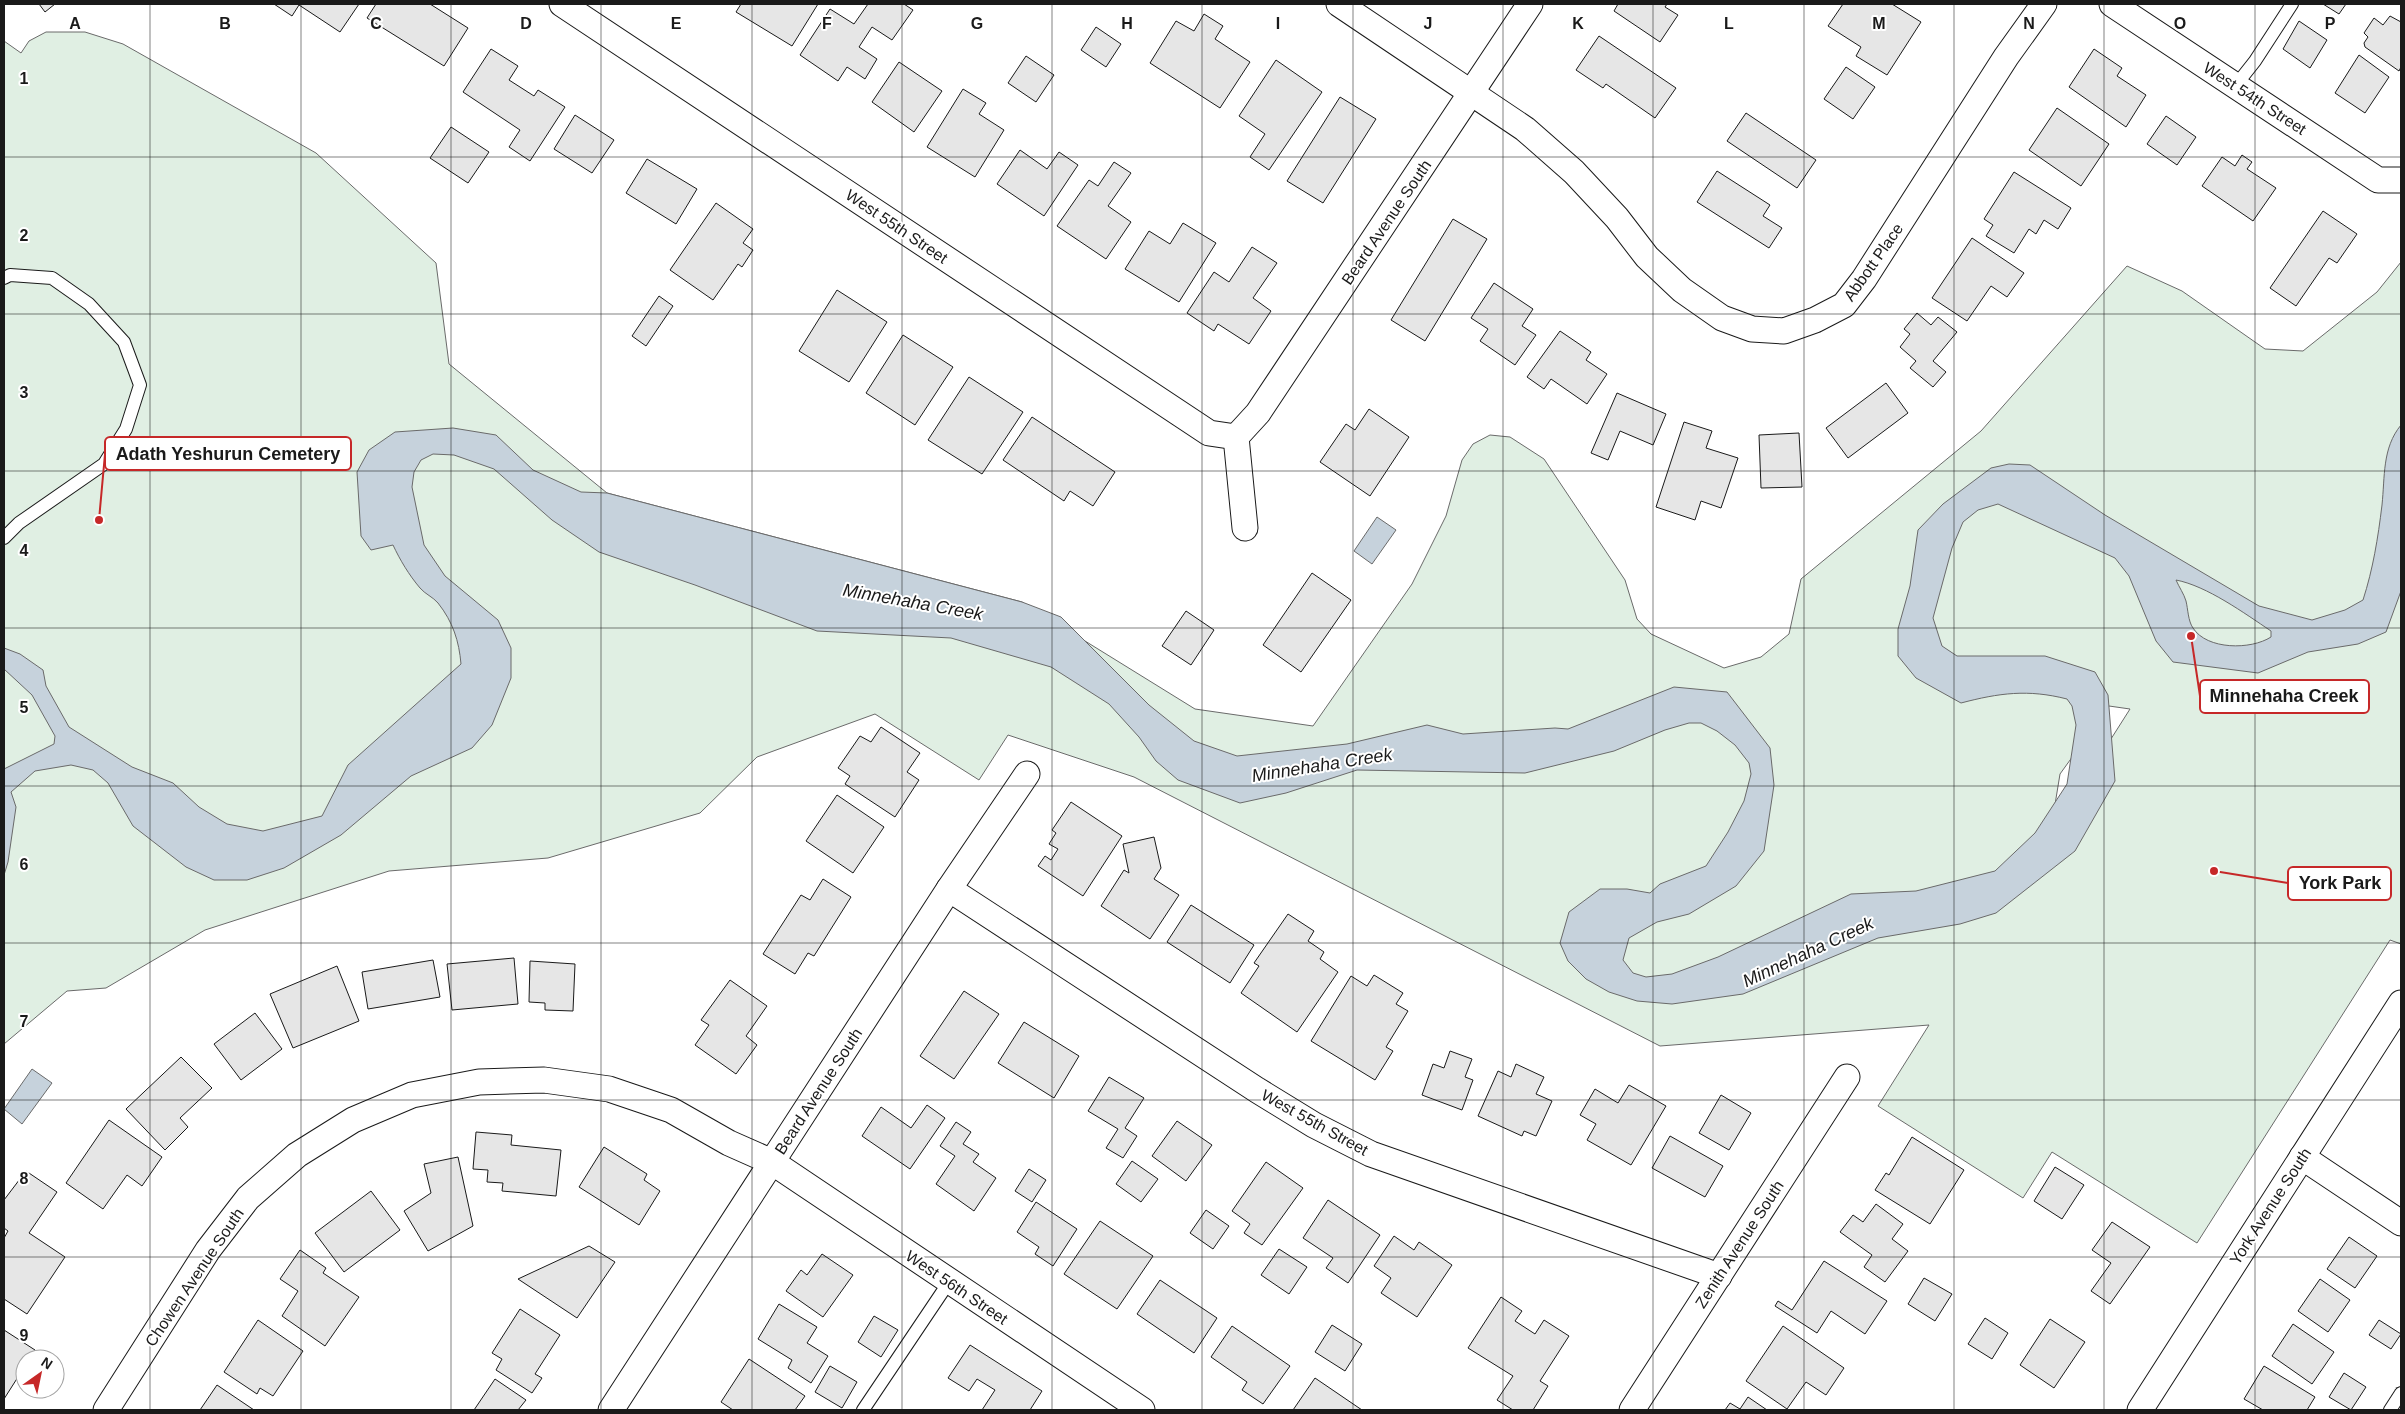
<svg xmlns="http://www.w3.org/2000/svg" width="2405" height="1414" font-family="Arial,sans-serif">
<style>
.green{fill:#e0efe3;stroke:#6a6a6a;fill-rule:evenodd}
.water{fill:#c6d2dc;stroke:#6a6a6a;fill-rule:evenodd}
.building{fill:#e6e6e6;stroke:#1a1a1a}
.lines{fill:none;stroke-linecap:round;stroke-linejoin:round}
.service-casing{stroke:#1a1a1a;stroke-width:14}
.minor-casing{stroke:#1a1a1a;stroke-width:27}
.service{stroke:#fff;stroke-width:12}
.minor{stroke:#fff;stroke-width:25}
.grid{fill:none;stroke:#1a1a1a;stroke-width:1;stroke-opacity:0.55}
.labels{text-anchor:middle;stroke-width:4;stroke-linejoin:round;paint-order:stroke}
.street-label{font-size:16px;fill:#1a1a1a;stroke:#fff}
.water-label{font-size:18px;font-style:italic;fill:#1a1a1a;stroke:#fff}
.grid-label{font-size:16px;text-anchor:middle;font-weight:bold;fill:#1a1a1a;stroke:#fff;stroke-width:4;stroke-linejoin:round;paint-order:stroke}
.leader{fill:none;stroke:#c62828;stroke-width:2}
.callout-dot{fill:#c62828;stroke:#fff;stroke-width:2}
.callout{fill:#fff;stroke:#c62828;stroke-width:2}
.callout-label{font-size:18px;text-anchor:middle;font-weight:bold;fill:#1a1a1a}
</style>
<rect width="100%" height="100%" fill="#fff"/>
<path class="green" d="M46,32H85L123,44L316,153L436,263L449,364L607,493L1022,602L1195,709L1313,726L1412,584L1446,516L1462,460L1473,444L1490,435L1510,437L1544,459L1625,580L1637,619L1651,634L1724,668L1761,657L1789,634L1801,579L1981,431L2127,266L2182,291L2265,349L2303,351L2377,292L2401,262V944L2390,940L2197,1243L2052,1152L2023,1198L1878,1106L1929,1025L1660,1046L1134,777L1008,735L979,780L875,714L757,757L700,813L548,858L389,871L205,930L106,988L67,991L4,1044V41L21,53L29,41ZM2109,706L2130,709L2050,835L2060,774Z"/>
<g class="water">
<path d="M2401,425V591L2386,632L2358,644L2308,652L2258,673L2173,662L2156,641L2129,576L2115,558L1998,504L1978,510L1963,522L1952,548L1933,618L1942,646L1957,656H2045L2095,672L2108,695L2115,781L2075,851L1996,913L1960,924L1878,938L1743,994L1672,1004L1637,1001L1609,992L1586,979L1568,961L1560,943L1569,912L1600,889H1627L1650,893L1660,884L1706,866L1728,832L1744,801L1751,774L1749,763L1735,745L1717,731L1701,723H1689L1665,730L1614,751L1525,773L1357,770L1286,793L1240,803L1178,780L1156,761L1139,737L1109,704L1051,667L951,638L817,631L695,585L599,552L552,520L494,469L454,455L433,454L421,460L414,472L412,487L424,545L445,576L498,620L511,648V678L492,725L472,748L411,776L341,835L284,868L247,880H214L186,867L133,826L108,783L93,770L71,765L35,771L11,792L16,807L8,862L4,875V769L54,744L55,736L32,695L4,669V648L20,654L43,670L46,686L69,727L132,767L173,783L199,807L227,824L263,831L322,816L348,765L461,664C459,641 453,622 438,603C433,597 425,594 420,588C409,575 400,560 393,545L371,550L361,536L357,472L369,450L395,432L453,428L496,435L533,470L581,492L607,493L1022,602L1061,617L1149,705L1194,741L1237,756L1347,744L1427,725L1463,734L1555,728L1568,729L1674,687L1727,692L1770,748L1774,785L1764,851L1736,886L1689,914L1657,922L1629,938L1623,960L1633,973L1646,977L1672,974L1718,957L1851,894L1916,891L1995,871L2035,833L2067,784L2076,725L2072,706L2067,699C2028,689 1999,693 1961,703L1916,678L1898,656V629L1910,586L1918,530L1943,504L1991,468L2009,464L2030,465L2105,515L2259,606L2312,620L2345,610L2363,600C2373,569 2378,538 2382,505C2385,477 2382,448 2401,425ZM2176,580C2207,586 2244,613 2271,631V637C2251,650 2207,650 2193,628C2188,621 2188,609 2186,601C2184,594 2179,587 2176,580Z"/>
<polygon points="1377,517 1396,530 1372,564 1354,551"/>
<polygon points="32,1069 52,1083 22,1124 4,1109"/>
</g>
<g class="building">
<polygon points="39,4 55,4 45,12"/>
<polygon points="274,4 359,4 340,32 299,5 292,16"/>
<polygon points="376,4 430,4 468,28 444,66 367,18"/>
<polygon points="741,4 818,4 792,46 736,12"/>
<polygon points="868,4 904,4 913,10 892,40 872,27 859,47 877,59 865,79 847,67 838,81 800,55 830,9 854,24"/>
<polygon points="1618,4 1667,4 1665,7 1678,15 1660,42 1614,11"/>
<polygon points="1843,4 1892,4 1921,22 1887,75 1856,56 1861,47 1828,26"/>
<polygon points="2323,4 2346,4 2339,14"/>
<polygon points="1204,14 1223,26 1215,39 1250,62 1220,108 1150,63 1176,21 1194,31"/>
<polygon points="2390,16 2401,22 2401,67 2399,71 2365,47 2364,43 2368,37 2364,33 2374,18 2383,25"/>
<polygon points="2299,21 2327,40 2310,68 2283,49"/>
<polygon points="1096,27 1121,44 1106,67 1081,50"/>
<polygon points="1599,36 1676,88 1655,118 1606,84 1603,88 1576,70"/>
<polygon points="491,49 518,66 509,80 534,96 538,90 565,107 530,161 509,147 520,130 463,92"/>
<polygon points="2094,49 2122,68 2117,76 2146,95 2126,127 2069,87"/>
<polygon points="2359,55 2389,77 2365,113 2335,93"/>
<polygon points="1026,56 1054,75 1036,102 1008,83"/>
<polygon points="1276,60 1322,92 1269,170 1250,157 1265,134 1239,116"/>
<polygon points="899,62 942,91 914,132 872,102"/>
<polygon points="1846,67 1875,87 1853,119 1824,99"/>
<polygon points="963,89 986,103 979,114 1004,130 975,177 927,147"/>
<polygon points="1340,97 1376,119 1323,203 1287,181"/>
<polygon points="2057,108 2109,144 2081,186 2029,150"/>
<polygon points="1746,113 1816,160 1797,188 1727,141"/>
<polygon points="575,115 614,140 592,173 554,149"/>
<polygon points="2166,116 2196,137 2177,165 2147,144"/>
<polygon points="451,127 489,152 468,183 430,158"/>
<polygon points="1020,150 1047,169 1059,152 1078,165 1044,216 997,184"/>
<polygon points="2242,155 2252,162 2247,169 2276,188 2253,221 2202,186 2222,157 2235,166"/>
<polygon points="647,159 697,189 676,224 626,193"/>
<polygon points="1114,162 1131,173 1108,206 1131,222 1106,259 1057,226 1089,180 1098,186"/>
<polygon points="1717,171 1770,205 1763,216 1782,228 1769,248 1697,202"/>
<polygon points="2014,172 2071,208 2058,229 2044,220 2036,234 2029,229 2014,253 1986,236 1993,225 1984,219"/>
<polygon points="716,203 753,229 743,243 753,250 742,267 738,264 713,300 670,270"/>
<polygon points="2323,211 2357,234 2337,263 2329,258 2296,306 2270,288"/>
<polygon points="1453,219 1487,239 1425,341 1391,320"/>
<polygon points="1183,223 1216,243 1179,302 1125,269 1149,231 1170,244"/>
<polygon points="1972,238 2024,273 2007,297 1991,286 1967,321 1932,298"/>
<polygon points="1252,247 1277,263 1253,298 1271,311 1249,344 1218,324 1214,331 1187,313 1214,272 1229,282"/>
<polygon points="1494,283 1533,309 1522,326 1536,335 1515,365 1480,341 1488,329 1471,318"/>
<polygon points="837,290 887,322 849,382 799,351"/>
<polygon points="659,296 673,306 646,346 632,336"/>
<polygon points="1917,313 1931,325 1938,317 1957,332 1933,361 1946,372 1933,387 1910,368 1916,361 1900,347 1910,334 1904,329"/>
<polygon points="1560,331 1591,352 1586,360 1607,374 1587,404 1551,379 1544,389 1527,377"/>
<polygon points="903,335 953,367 915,425 866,393"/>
<polygon points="969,377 1023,412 982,474 928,440"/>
<polygon points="1886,383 1908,413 1848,458 1826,428"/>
<polygon points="1617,393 1666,414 1653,445 1620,431 1608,460 1591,453"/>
<polygon points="1369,409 1409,437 1370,496 1320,462 1346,424 1355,430"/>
<polygon points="1032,417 1115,472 1093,506 1070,491 1064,501 1003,460"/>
<polygon points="1684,422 1712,431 1706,448 1738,458 1721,508 1701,501 1695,520 1656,507"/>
<polygon points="1799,433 1802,487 1761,488 1759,435"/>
<polygon points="1312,573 1351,600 1301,672 1263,645"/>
<polygon points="1186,611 1214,630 1191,665 1162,646"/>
<polygon points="881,727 920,753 907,772 919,780 895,817 845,784 850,776 838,768 860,736 871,742"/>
<polygon points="837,795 884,827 853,873 806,841"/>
<polygon points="1071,802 1122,836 1083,896 1038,866 1045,856 1051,860 1058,849 1049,844 1056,833 1052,830"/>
<polygon points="1154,837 1161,868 1154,879 1179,895 1150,939 1101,906 1124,870 1129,873 1123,844"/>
<polygon points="823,879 851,897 814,956 808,953 795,974 763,954 801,895 810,900"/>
<polygon points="1191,905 1254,945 1230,983 1167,942"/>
<polygon points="1288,914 1314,931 1308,941 1324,952 1320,959 1338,972 1297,1032 1241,993 1259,966 1254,963"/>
<polygon points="514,958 518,1004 452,1010 447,964"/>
<polygon points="433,960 440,997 368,1009 362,972"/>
<polygon points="530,961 575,964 573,1011 545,1010 545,1003 529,1002"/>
<polygon points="337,966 359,1021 293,1048 270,994"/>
<polygon points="1374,975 1403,993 1396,1004 1408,1011 1386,1047 1393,1051 1375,1080 1311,1041 1351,976 1367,986"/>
<polygon points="730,980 767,1006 746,1036 757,1045 736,1074 695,1045 709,1025 701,1020"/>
<polygon points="964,991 999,1014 954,1079 920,1056"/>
<polygon points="255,1013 282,1049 241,1080 214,1044"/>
<polygon points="1024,1022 1079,1056 1054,1098 998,1063"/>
<polygon points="1450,1051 1472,1059 1465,1077 1473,1080 1462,1110 1422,1095 1433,1064 1444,1068"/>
<polygon points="181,1057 212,1088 180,1118 188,1127 165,1150 126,1109"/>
<polygon points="1516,1064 1544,1077 1536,1094 1552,1101 1536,1136 1524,1131 1522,1136 1478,1116 1498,1071 1511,1077"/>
<polygon points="1109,1077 1144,1098 1125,1128 1137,1136 1123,1158 1106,1148 1118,1129 1088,1111"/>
<polygon points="1629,1085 1666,1106 1631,1165 1587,1140 1596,1124 1580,1115 1595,1089 1618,1103"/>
<polygon points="1721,1095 1751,1113 1729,1150 1699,1133"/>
<polygon points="927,1105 945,1118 910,1169 862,1136 881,1107 911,1128"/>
<polygon points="109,1120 162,1157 142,1186 127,1175 103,1209 66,1183"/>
<polygon points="1177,1121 1212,1145 1186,1181 1152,1156"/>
<polygon points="956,1122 971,1132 963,1144 979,1154 973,1162 996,1178 974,1211 936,1184 955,1156 940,1146"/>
<polygon points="476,1132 512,1135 511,1145 561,1150 556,1196 502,1191 503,1183 487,1182 488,1170 473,1169"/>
<polygon points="1670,1136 1723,1166 1705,1197 1652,1168"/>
<polygon points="1912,1137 1964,1170 1930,1224 1875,1190 1886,1173 1889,1175"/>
<polygon points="604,1147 647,1174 644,1180 660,1191 639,1225 579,1187"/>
<polygon points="458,1157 473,1226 428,1251 404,1211 431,1193 424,1164"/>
<polygon points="1132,1161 1158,1179 1141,1202 1116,1184"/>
<polygon points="1266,1162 1303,1188 1262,1245 1244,1233 1250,1224 1232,1211"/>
<polygon points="2055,1167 2084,1185 2062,1219 2034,1201"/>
<polygon points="1029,1169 1046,1180 1032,1202 1015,1191"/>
<polygon points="26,1171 57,1192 29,1233 65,1257 27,1314 4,1299 4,1238 8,1231 4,1228 4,1200"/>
<polygon points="371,1191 400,1230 344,1272 315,1233"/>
<polygon points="1328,1200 1380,1235 1348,1283 1326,1268 1333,1258 1303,1238"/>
<polygon points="1036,1202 1077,1229 1053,1266 1035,1254 1039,1247 1017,1232"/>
<polygon points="1876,1204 1903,1224 1892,1239 1908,1251 1885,1282 1864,1267 1872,1255 1840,1232 1853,1215 1863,1222"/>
<polygon points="1206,1210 1229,1226 1213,1249 1190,1233"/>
<polygon points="1100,1221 1153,1256 1117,1309 1064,1274"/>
<polygon points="2112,1222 2150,1247 2110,1304 2091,1291 2111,1263 2092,1250"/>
<polygon points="1394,1236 1414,1250 1419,1242 1452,1265 1417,1317 1381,1293 1391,1278 1374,1266"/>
<polygon points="2349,1237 2377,1256 2355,1288 2327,1269"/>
<polygon points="589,1246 615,1262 577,1318 518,1279"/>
<polygon points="1279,1249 1307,1267 1289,1294 1261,1275"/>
<polygon points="300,1250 326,1268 323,1273 359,1297 325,1346 282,1316 298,1291 280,1279"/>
<polygon points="822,1254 853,1275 823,1317 786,1291 801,1270 807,1275"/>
<polygon points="1824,1261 1887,1301 1865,1334 1831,1311 1817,1333 1775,1306 1778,1301 1792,1310"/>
<polygon points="1924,1278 1952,1294 1935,1321 1908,1304"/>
<polygon points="2320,1279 2350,1300 2328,1332 2298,1311"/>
<polygon points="1160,1280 1217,1318 1194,1353 1137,1314"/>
<polygon points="1501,1297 1522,1311 1515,1321 1535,1334 1544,1320 1569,1336 1540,1381 1548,1386 1533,1410 1513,1410 1497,1400 1513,1376 1468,1348"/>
<polygon points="779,1304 817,1327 807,1343 828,1356 811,1383 788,1368 792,1360 758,1339"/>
<polygon points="520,1309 560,1335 535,1374 542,1378 532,1393 496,1370 502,1359 492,1353"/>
<polygon points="874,1316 898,1330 881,1357 858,1342"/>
<polygon points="1985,1318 2008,1333 1992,1359 1968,1344"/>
<polygon points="2050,1319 2085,1342 2054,1388 2020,1365"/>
<polygon points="258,1320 303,1351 273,1396 260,1388 257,1394 224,1372"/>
<polygon points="2379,1320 2401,1334 2391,1349 2369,1335"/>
<polygon points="2293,1324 2334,1352 2312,1384 2272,1356"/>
<polygon points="1332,1325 1362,1344 1345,1371 1315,1352"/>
<polygon points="1232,1326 1290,1366 1263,1404 1242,1390 1247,1382 1211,1357"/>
<polygon points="1783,1326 1844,1368 1826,1395 1806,1382 1787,1409 1746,1381"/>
<polygon points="4,1330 35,1350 30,1359 25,1359 25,1366 4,1399"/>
<polygon points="970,1345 1042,1391 1030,1410 982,1410 995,1390 977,1379 969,1391 948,1378"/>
<polygon points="749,1359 805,1396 795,1410 733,1410 721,1402"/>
<polygon points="830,1366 857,1382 842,1408 815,1392"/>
<polygon points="2264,1366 2315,1397 2307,1410 2263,1410 2244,1399"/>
<polygon points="2344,1373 2366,1387 2351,1410 2329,1397"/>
<polygon points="1315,1378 1362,1410 1293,1410"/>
<polygon points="495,1379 526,1400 518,1410 474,1410"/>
<polygon points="217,1385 254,1410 200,1410"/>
<polygon points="1748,1397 1767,1410 1725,1410 1730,1403 1740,1409"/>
</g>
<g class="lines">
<g class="service-casing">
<g id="service">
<polyline points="2236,85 2255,61 2292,4"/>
<polyline points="4,278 10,275 52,278 89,304 124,342 140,385 126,429 104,464 19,523 4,538"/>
<polyline points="863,1410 949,1282"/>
<polyline points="2390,1410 2401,1393"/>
</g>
</g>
<g class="minor-casing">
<g id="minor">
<polyline points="562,4 1209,433 1236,437"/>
<polyline points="1339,4 1525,129 1574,172 1617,218 1647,257 1682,290 1722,318 1752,329 1784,331 1815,320 1844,305 1864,279 2006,57 2044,4"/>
<polyline points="2112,4 2378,180 2401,180"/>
<polyline points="1236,437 1258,413 1530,4"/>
<polyline points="1236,437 1245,528"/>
<polyline points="949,889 1257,1090 1314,1125 1371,1154 1719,1276"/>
<polyline points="2302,1157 2401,1223"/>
<polyline points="106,1410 208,1250 248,1198 297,1155 353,1120 412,1095 479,1082 544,1080 609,1089 671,1110 729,1143 772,1162 1142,1410"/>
<polyline points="611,1410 949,889 1027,774"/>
<polyline points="1632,1410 1847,1077"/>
<polyline points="2140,1410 2401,1003"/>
</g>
</g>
<use href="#service" class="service"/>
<use href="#minor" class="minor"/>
</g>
<path class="grid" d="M150,4V1410M301,4V1410M451,4V1410M601,4V1410M752,4V1410M902,4V1410M1052,4V1410M1202,4V1410M1353,4V1410M1503,4V1410M1653,4V1410M1804,4V1410M1954,4V1410M2104,4V1410M2255,4V1410M4,157H2401M4,314H2401M4,471H2401M4,628H2401M4,786H2401M4,943H2401M4,1100H2401M4,1257H2401"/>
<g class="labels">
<g class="street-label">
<text transform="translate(2255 98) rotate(33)" y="6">West 54th Street</text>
<text transform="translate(1386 222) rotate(-56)" y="6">Beard Avenue South</text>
<text transform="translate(897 226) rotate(34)" y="6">West 55th Street</text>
<text transform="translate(1873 262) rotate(-55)" y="6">Abbott Place</text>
<text transform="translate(818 1091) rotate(-57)" y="6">Beard Avenue South</text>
<text transform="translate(1315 1122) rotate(29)" y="6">West 55th Street</text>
<text transform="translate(2270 1206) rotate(-57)" y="6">York Avenue South</text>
<text transform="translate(1739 1244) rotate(-57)" y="6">Zenith Avenue South</text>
<text transform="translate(194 1277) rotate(-56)" y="6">Chowen Avenue South</text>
<text transform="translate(957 1287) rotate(34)" y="6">West 56th Street</text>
</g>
<g class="water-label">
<text transform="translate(913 602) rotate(10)" y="6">Minnehaha Creek</text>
<text transform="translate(1322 765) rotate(-9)" y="6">Minnehaha Creek</text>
<text transform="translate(1808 952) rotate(-25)" y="6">Minnehaha Creek</text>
</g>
</g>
<g class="grid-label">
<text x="75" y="29">A</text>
<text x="225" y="29">B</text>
<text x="376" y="29">C</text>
<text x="526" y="29">D</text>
<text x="676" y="29">E</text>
<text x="827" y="29">F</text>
<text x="977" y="29">G</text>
<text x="1127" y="29">H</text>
<text x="1278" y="29">I</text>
<text x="1428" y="29">J</text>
<text x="1578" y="29">K</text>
<text x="1729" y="29">L</text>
<text x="1879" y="29">M</text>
<text x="2029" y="29">N</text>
<text x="2180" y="29">O</text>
<text x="2330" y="29">P</text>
<text x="24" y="84">1</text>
<text x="24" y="241">2</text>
<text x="24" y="398">3</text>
<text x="24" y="556">4</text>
<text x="24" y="713">5</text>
<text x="24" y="870">6</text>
<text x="24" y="1027">7</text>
<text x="24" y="1184">8</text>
<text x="24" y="1341">9</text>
</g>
<path class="leader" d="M99 520L105 454M2191 636L2200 696M2214 871L2288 883"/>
<g class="callout-dot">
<circle cx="99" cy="520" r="5"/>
<circle cx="2191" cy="636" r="5"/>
<circle cx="2214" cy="871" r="5"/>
</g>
<g class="callout">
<rect x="105" y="437" width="246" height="33" rx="5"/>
<rect x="2200" y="680" width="169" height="33" rx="5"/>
<rect x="2288" y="867" width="103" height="33" rx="5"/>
</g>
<g class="callout-label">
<text x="228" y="460">Adath Yeshurun Cemetery</text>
<text x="2284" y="702">Minnehaha Creek</text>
<text x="2340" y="889">York Park</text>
</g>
<rect width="2405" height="1414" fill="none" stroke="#1a1a1a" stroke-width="10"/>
<g transform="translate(40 1374) rotate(33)"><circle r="24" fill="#ffffff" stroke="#a3a3a3"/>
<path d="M0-4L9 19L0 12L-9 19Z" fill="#c62828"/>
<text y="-8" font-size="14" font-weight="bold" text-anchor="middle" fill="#1a1a1a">N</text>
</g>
</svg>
